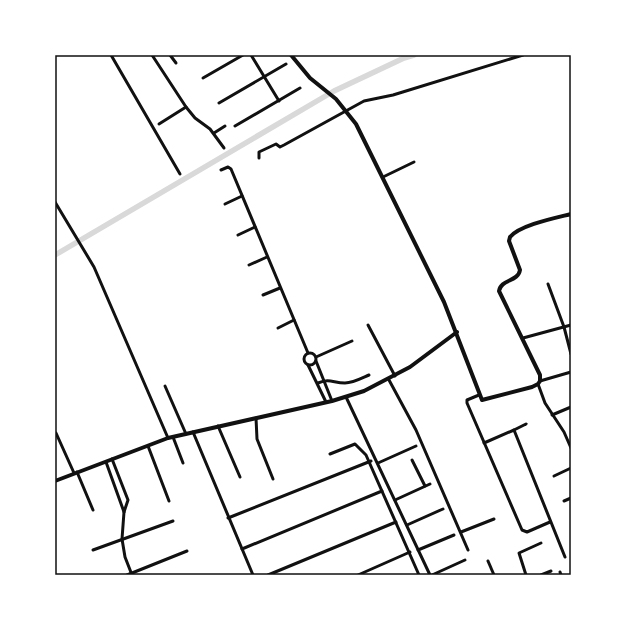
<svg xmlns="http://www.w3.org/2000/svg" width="626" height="630" font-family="'PT Sans Narrow',sans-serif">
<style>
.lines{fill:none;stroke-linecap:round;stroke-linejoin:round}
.canal{stroke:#d9d9d9;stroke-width:5.5}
.minor{stroke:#111;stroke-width:3}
.tertiary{stroke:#111;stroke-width:4}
.neatline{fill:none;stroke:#111;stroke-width:1.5}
</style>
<rect width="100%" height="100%" fill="#fff"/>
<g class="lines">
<polyline class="canal" points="55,255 334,91 404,58 414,55"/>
<g class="minor">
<polyline points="111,55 180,174"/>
<polyline points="152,55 186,107 195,118 210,129 224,148"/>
<polyline points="170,55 176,63"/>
<polyline points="251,55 279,101"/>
<polyline points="203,78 243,55"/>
<polyline points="219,103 286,64"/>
<polyline points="159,124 186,107"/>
<polyline points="235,126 300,88"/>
<polyline points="214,133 225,126"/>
<polyline points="259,158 259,152 276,144 280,147 284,145 364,101 393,95 523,55"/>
<polyline points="221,170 228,167 231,169 308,353"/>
<polyline points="383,177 414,162"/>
<polyline points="55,202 94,267 168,438"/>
<polyline points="225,204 242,196"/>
<polyline points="238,235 255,227"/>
<polyline points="249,265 267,257"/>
<polyline points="548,284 564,327 571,354"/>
<polyline points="263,295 280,288"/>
<polyline points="368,325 395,376"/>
<polyline points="278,328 294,320"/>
<polyline points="523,338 571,325"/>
<circle cx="310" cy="359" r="6"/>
<polyline points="316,357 352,341"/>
<polyline points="316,361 332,401"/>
<polyline points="308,365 326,402"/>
<polyline points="389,380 416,430 468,550"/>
<polyline points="540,381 571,372"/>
<path d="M318,383C330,378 333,383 345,383C353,383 362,378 369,375"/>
<polyline points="538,384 545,403 564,432 571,448"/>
<polyline points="165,386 186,434"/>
<polyline points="479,395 467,400 467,403 522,530 527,532 550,522"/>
<polyline points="346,397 430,575"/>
<polyline points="552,415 571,407"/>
<polyline points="256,418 257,439 273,479"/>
<polyline points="218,426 240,477"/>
<polyline points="514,430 526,424"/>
<polyline points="193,432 253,575"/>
<polyline points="56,433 74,473"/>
<polyline points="173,437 183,463"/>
<polyline points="484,443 514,430 565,557"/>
<polyline points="148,446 169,501"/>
<polyline points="330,454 355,444 366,455 419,575"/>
<polyline points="112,459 128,500 124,512 122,539 125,557 132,575"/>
<polyline points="412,460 425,486"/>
<polyline points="106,462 124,512"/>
<polyline points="378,463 416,446"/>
<polyline points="77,472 93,510"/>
<polyline points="554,476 571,468"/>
<polyline points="395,500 430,484"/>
<polyline points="564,501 571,498"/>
<polyline points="228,518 371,461"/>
<polyline points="407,525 443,509"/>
<polyline points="461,532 494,519"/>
<polyline points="242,549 382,491"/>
<polyline points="93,550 173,521"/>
<polyline points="418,550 454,535"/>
<polyline points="488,561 494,575"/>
<polyline points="560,572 561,575"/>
<polyline points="127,575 187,551"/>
<polyline points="268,575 396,522"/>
<polyline points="358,575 410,552"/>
<polyline points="432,575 465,560"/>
<polyline points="526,575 519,553 541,543"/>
<polyline points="541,575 551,571"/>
</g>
<g class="tertiary">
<path d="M291,55L310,78L336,99L356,124L444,302L482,400L532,387L538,384L540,381V375L499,291C501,279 518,282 520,270L509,241L510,237C520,225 555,218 571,214"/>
<polyline points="55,481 168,438 332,401 364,391 410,367 457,332"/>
</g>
</g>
<rect width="626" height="630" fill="none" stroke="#ffffff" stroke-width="112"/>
<rect x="56" y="56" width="514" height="518" class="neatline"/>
</svg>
